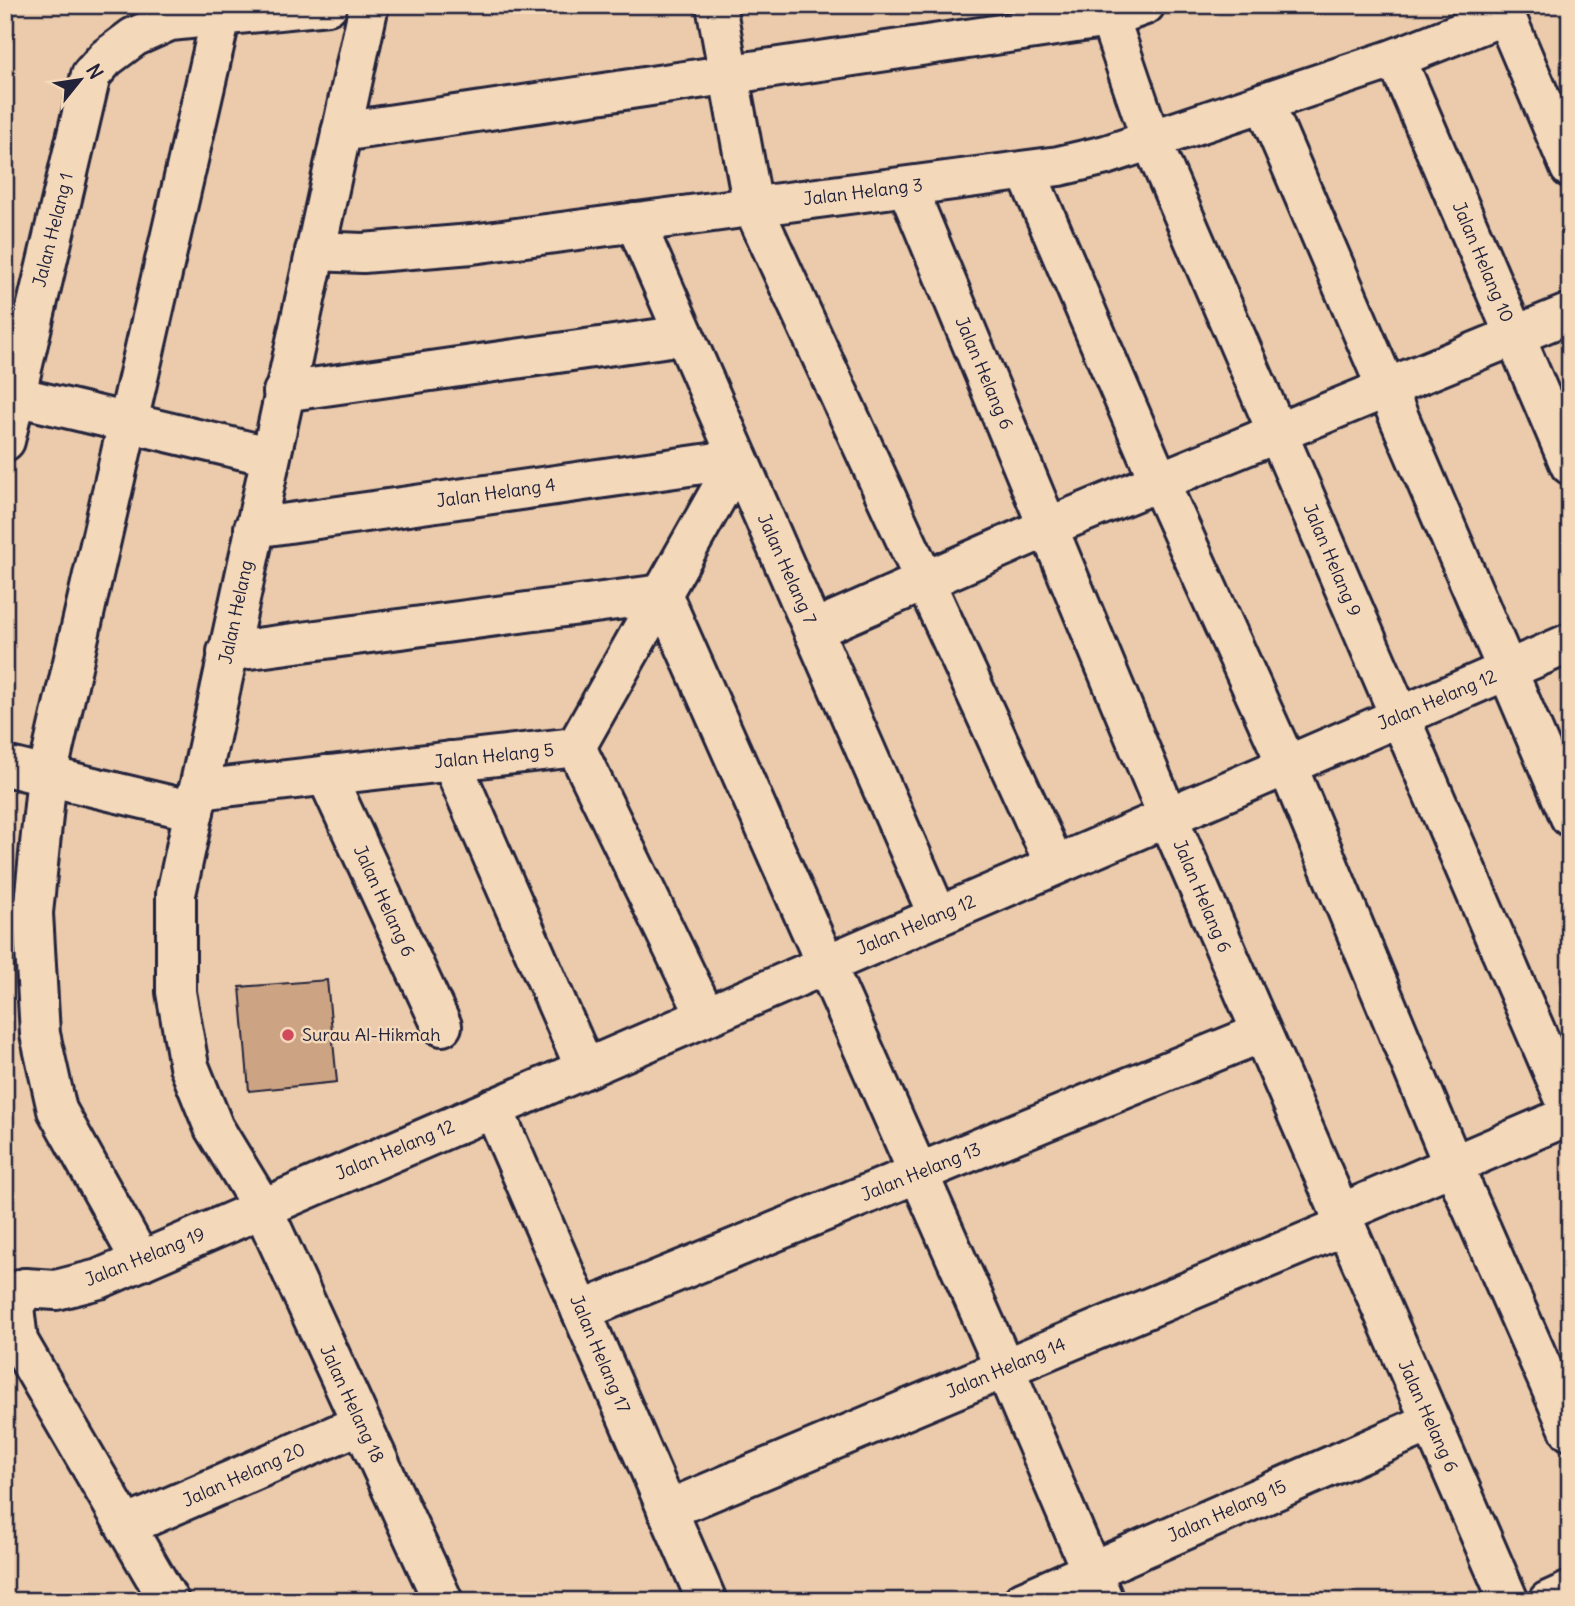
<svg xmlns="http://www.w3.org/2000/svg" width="1575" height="1606" font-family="Delius,sans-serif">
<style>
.building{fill:#cca483;stroke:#22223b;stroke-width:2}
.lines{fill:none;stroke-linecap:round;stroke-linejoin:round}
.minor-casing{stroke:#22223b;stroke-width:44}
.minor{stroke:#f4d8ba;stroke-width:38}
.poi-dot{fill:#d1495b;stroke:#f4d8ba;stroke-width:2.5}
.labels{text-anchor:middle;stroke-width:5;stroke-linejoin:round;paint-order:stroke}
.street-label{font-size:18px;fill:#22223b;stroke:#f4d8ba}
.poi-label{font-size:18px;fill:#22223b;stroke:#f4d8ba;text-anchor:start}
</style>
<rect width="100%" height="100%" fill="#ebcbab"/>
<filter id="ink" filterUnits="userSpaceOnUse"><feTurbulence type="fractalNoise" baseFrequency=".0143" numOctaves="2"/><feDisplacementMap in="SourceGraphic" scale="14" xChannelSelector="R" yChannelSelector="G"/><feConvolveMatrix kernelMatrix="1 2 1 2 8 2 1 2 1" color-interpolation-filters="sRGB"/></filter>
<g filter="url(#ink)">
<polygon class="building" points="327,980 337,1082 249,1091 240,987"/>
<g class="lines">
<g class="minor-casing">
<g id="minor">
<polyline points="369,5 176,894 176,992 189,1066 214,1128 262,1207 443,1601"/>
<polyline points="716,5 753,207 1055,865"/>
<polyline points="1105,5 1151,140 1570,1111"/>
<polyline points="1501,5 1570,168"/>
<polyline points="1396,58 1570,465"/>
<polyline points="1264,102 1570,817"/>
<polyline points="341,132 1109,18 1145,5"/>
<polyline points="1026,171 1159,481 1287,765 1453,1165 1570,1431"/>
<polyline points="907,187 1168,817 1509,1601"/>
<polyline points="635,222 938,916"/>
<polyline points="315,251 363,253 472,244 1059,166 1106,155 1396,58 1505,15"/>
<polyline points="283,392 684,335"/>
<polyline points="15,396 269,456"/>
<polyline points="5,441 91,75 106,58 134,37 170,21 328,5"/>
<polyline points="254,528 738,459"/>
<polyline points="813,630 1048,527 1570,313"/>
<polyline points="227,652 662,594 1005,1369 1104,1601"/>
<polyline points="576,747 738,459"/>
<polyline points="451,761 585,1068"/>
<polyline points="5,766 194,811"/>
<polyline points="326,775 442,1026"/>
<polyline points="198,790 576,747 706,1016"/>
<polyline points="493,1108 707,1601"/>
<polyline points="1339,1214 1570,1115"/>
<polyline points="141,1261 57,1110 40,1034 33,913 47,776 221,16"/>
<polyline points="25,1288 56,1290 99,1279 1570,643"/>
<polyline points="25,1288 14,1307 18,1341 169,1601"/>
<polyline points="581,1311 1261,1033"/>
<polyline points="667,1510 1344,1226"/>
<polyline points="126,1526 361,1424"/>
<polyline points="1023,1601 1431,1422"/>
<polyline points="1548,1601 1570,1591"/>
</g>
</g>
<use href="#minor" class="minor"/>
</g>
</g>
<circle class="poi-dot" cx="288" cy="1035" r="7"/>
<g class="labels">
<g class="street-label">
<text transform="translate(863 192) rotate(-7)" y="6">Jalan Helang 3</text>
<text transform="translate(53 230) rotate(-76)" y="6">Jalan Helang 1</text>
<text transform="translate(1483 262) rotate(67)" y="6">Jalan Helang 10</text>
<text transform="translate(984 373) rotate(67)" y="6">Jalan Helang 6</text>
<text transform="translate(496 493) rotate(-8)" y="6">Jalan Helang 4</text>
<text transform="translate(1332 560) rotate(67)" y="6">Jalan Helang 9</text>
<text transform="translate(787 569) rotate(66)" y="6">Jalan Helang 7</text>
<text transform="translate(236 612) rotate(-78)" y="6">Jalan Helang</text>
<text transform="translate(1437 700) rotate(-23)" y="6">Jalan Helang 12</text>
<text transform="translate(494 756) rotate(-6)" y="6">Jalan Helang 5</text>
<text transform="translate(1202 896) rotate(67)" y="6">Jalan Helang 6</text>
<text transform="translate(384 901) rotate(65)" y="6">Jalan Helang 6</text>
<text transform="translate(916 925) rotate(-23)" y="6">Jalan Helang 12</text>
<text transform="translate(395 1150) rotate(-23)" y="6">Jalan Helang 12</text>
<text transform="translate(921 1172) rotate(-22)" y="6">Jalan Helang 13</text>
<text transform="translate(145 1257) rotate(-22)" y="6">Jalan Helang 19</text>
<text transform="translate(600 1354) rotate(67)" y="6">Jalan Helang 17</text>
<text transform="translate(1006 1368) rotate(-23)" y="6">Jalan Helang 14</text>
<text transform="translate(352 1404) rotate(65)" y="6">Jalan Helang 18</text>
<text transform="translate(1428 1416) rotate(66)" y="6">Jalan Helang 6</text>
<text transform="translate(244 1475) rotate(-24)" y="6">Jalan Helang 20</text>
<text transform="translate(1227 1511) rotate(-24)" y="6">Jalan Helang 15</text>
</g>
<g class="poi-label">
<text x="302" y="1041">Surau Al-Hikmah</text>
</g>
</g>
<rect width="1575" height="1606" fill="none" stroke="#f4d8ba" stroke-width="28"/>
<rect x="14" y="14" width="1547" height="1578" fill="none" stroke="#22223b" stroke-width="2.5" filter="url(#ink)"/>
<g transform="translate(80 80) rotate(60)" stroke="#f4d8ba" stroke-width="5" paint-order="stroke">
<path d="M0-5L12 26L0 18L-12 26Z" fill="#22223b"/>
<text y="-10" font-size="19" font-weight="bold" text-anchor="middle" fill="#22223b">N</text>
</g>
</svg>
